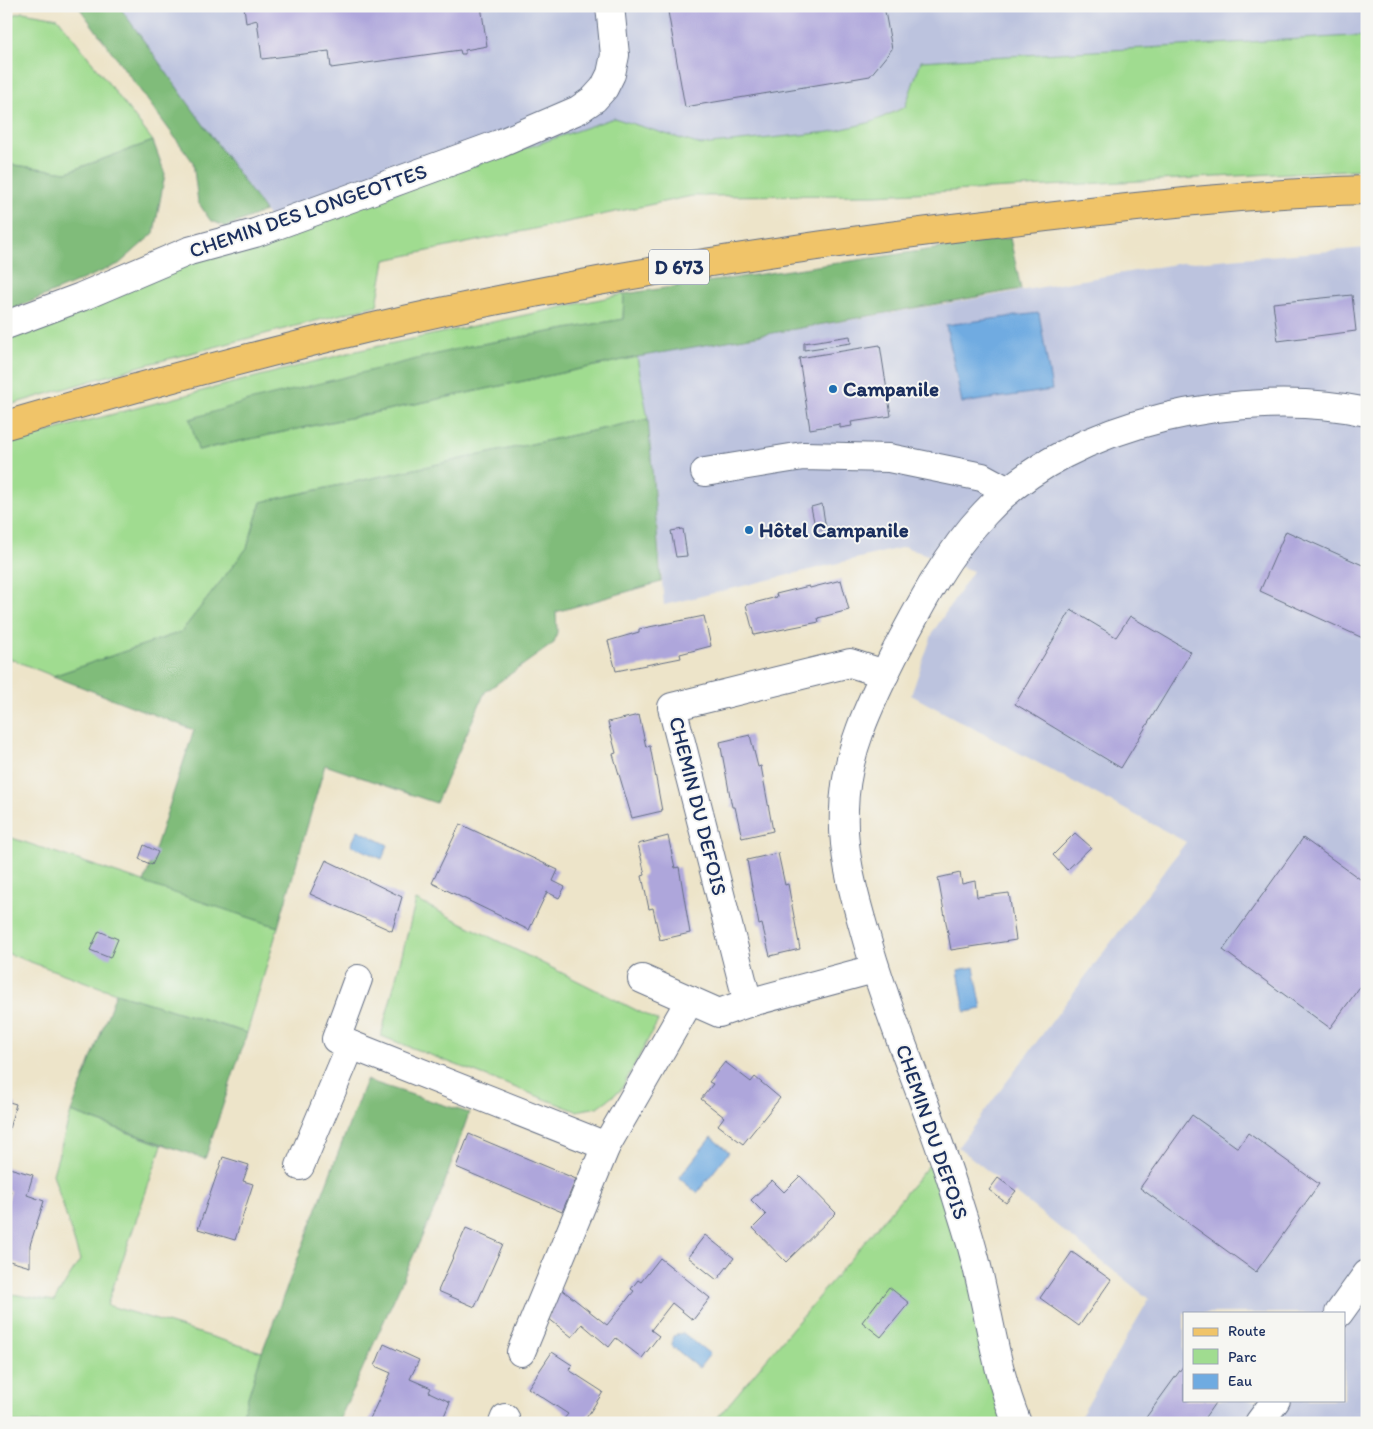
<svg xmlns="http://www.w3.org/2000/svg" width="1373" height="1429" font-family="Itim,sans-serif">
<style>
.industrial{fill:#bcc3de;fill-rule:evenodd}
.green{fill:#a0dc90;stroke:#5e8677}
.forest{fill:#80bc7a;stroke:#4e766c}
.water{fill:#6fabe1;stroke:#456da0}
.building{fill:#aea6db}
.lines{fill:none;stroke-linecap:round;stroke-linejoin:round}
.minor-casing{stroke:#646e83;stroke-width:30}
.major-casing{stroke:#646e83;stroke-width:30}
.minor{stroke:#fff;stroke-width:28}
.major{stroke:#f0c469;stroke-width:28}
.poi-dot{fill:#1f6fb2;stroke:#f6f6f2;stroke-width:2}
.labels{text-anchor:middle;stroke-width:4;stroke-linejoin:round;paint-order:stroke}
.shield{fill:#f6f6f2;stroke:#5d6b8a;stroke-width:1}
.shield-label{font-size:20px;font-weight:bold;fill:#1b2f5e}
.street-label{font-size:21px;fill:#1b2f5e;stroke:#f6f6f2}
.poi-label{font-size:21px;font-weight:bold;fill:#1b2f5e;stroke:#f6f6f2;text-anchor:start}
</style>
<rect width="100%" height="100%" fill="#f6f6f2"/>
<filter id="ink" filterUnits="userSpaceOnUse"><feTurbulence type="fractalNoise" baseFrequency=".02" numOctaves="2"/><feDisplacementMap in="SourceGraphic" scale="10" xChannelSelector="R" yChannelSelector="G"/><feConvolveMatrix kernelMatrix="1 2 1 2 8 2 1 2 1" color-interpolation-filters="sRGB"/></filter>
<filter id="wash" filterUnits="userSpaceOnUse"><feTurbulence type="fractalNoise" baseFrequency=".0096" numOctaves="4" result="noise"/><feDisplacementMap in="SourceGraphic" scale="20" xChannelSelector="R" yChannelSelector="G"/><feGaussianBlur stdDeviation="1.12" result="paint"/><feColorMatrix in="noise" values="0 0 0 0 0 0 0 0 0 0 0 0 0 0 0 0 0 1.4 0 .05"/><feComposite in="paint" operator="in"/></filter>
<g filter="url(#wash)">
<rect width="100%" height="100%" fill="#ede4c9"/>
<g class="industrial">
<polygon points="119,6 1367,6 1367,36 921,61 905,106 872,122 830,132 701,145 614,118 278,234 265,211"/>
<path d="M1367,248V1423H1077L1149,1299L958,1147L1186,842L911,695L933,632L973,571L905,547L664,605L648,419L637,357L1181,263ZM1184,1313H1344V1400H1184Z"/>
</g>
<g class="green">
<polygon points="23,12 58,18 153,141 67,172 6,164 6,17"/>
<polygon points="1353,36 1367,37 1367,169 876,195 692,196 385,260 377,305 141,366 6,406 6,335 185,264 614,118 701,145 830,132 872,122 905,107 921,61"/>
<polygon points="624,294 623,319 465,347 199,450 637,357 648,419 261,502 247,548 181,632 53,676 6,657 6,444 79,423 356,351"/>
<polygon points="6,836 278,927 247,1033 116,993 6,953"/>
<polygon points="416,900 658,1021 621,1090 598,1107 576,1111 381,1036"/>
<polygon points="71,1112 162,1145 107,1305 262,1352 240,1423 6,1423 6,1293 54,1301 80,1260 53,1174"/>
<polygon points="929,1165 961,1241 1003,1423 713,1423"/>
</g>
<g class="forest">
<polygon points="78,6 119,6 265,211 226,227 210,220 198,202 193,162"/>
<polygon points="153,141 165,174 154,233 119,264 11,310 6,307 6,164 67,172"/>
<polygon points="1010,238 1021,289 637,357 198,450 190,419 249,401 465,347 623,319 624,294"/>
<polygon points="648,419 661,582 556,612 557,632 554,643 485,692 436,803 325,765 278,927 144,883 194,730 53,676 181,632 247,548 261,502"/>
<polygon points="116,993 247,1033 205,1159 71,1112"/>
<polygon points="366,1080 469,1113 439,1199 338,1423 240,1423 262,1352"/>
</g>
<g class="water">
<polygon points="1039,313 1052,390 962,403 946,325"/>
<polygon points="358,830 388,845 382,859 351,845"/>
<polygon points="974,967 982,1009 965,1012 958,970"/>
<polygon points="711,1137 729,1152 697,1193 679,1178"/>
<polygon points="683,1333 710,1354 699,1368 672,1346 673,1336"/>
</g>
<g id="blocks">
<g class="building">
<polygon points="244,6 481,6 487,46 465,50 465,54 461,54 460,50 331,68 329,51 262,59 257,20 246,23"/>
<polygon points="667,6 884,6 892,49 870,76 685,107"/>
<polygon points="1352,295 1356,331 1278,341 1273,303"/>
<polygon points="850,336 851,343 804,350 804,343"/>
<polygon points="880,345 891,416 851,422 852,426 840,428 840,424 810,429 799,358"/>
<polygon points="822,504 826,529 816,531 811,507"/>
<polygon points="683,529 687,556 676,557 671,531"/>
<polygon points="1286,531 1367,567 1367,640 1260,591"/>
<polygon points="841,580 849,610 818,618 819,622 754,635 746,605 777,597 776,594 809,586 810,588"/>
<polygon points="1071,610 1116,637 1130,616 1191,652 1121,768 1015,704"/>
<polygon points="704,616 711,646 680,654 681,658 616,671 608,641 639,632 639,629"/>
<polygon points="639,715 646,747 650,746 662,811 632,818 613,754 616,753 608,722"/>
<polygon points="750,735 758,767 761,766 773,831 742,838 735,807 732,807 720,742"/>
<polygon points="460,824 558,870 553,881 565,887 559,898 547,892 529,930 432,883"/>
<polygon points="1075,833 1091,847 1067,870 1053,855"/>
<polygon points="668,836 675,868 679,867 690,933 660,940 653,908 649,909 642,876 645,875 638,844"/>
<polygon points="1303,838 1367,884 1367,977 1330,1028 1223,950"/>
<polygon points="144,845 158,852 152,865 139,859"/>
<polygon points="778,853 785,885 788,884 800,949 770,956 762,924 759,925 747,860"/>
<polygon points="326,860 402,897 392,931 310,894"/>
<polygon points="960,873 962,884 975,881 977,897 1009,893 1016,940 951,950 938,878"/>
<polygon points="99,931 118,939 110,958 90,950"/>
<polygon points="725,1062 751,1082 755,1077 780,1098 743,1144 718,1125 724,1117 701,1099 713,1084 709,1082"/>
<polygon points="6,1101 16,1104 7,1136 6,1136"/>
<polygon points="1192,1115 1238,1148 1248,1133 1319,1184 1256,1272 1140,1188"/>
<polygon points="469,1134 576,1179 562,1212 456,1167"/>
<polygon points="223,1157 249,1165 243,1181 253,1184 235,1240 198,1229"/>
<polygon points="6,1167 33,1175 27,1195 44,1201 30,1245 30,1267 6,1260 6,1207 11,1191 6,1190"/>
<polygon points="800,1176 836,1213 786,1262 753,1228 766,1215 751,1200 772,1180 784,1192"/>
<polygon points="998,1178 1016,1191 1006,1203 989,1190"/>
<polygon points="466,1228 503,1244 475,1307 438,1291"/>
<polygon points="705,1235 734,1258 717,1280 688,1257"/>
<polygon points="1072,1252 1111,1280 1079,1326 1040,1298"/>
<polygon points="660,1258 710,1298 693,1320 672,1303 651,1330 659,1336 642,1358 616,1338 609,1347 582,1324 572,1337 548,1318 560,1288 607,1325 634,1291 631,1289 638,1280 641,1282"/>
<polygon points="889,1287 909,1303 881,1337 862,1322"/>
<polygon points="384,1344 419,1360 410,1379 431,1388 429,1392 450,1402 441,1423 368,1423 391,1373 375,1366"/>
<polygon points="552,1352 572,1365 569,1370 603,1392 583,1423 570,1423 564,1419 568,1414 528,1388"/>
<polygon points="1184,1365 1184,1400 1217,1400 1201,1423 1142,1423"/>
</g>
</g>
</g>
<g filter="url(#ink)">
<use href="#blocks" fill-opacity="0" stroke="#646e83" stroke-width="1"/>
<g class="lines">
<g class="minor-casing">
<g id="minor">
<polyline points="6,325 81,297 189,251 255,233 499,144 578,110 594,99 604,88 611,74 615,55 610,6"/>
<polyline points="705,472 803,456 889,458 982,477 1008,491"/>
<polyline points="358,979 336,1039 606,1146"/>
<polyline points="642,979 719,1013 748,1003 874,969"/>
<polyline points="748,1003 672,707 850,663 885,674"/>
<polyline points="300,1166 351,1045"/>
<polyline points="1339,1313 1367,1274"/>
<polyline points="521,1352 606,1146 690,1000"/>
<polyline points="503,1423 505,1418"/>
<path d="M1017,1423C995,1369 989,1311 974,1255C969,1235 962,1215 956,1195C928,1104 888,1018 863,926C852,888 842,849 844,810C845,753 870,703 895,653C920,605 947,553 985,513C1070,420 1247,386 1367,412"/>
<polyline points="1259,1423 1276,1400"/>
</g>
</g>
<g class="major-casing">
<path id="major" d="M6,425C126,390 247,357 369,328C583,278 802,245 1020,220C1135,207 1251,193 1367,190"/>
</g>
<use href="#minor" class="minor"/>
<use href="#major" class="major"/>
</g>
</g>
<g class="poi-dot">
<circle cx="833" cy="389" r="5"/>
<circle cx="749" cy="530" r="5"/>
</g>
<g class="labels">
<rect class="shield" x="649" y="249.5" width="60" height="35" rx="4"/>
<g class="shield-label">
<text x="679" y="274">D 673</text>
</g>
<g class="street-label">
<text transform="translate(308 211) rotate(-19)" y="7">CHEMIN DES LONGEOTTES</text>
<text transform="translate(698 806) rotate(76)" y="7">CHEMIN DU DEFOIS</text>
<text transform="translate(932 1132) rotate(71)" y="7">CHEMIN DU DEFOIS</text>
</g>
<g class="poi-label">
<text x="843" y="396">Campanile</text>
<text x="759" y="537">Hôtel Campanile</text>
</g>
</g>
<rect width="1373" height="1429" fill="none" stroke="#f6f6f2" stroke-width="25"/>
<rect x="1183" y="1312" width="162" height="90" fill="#f6f6f2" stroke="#9ea6b7"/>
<rect x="1193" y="1328" width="25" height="8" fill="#f0c469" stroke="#9ea6b7"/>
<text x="1228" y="1336" font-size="15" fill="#1b2f5e">Route</text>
<rect x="1193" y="1349" width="25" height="15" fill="#a0dc90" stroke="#9ea6b7"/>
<text x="1228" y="1362" font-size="15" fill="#1b2f5e">Parc</text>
<rect x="1193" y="1374" width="25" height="15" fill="#6fabe1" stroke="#9ea6b7"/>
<text x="1228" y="1386" font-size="15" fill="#1b2f5e">Eau</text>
</svg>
